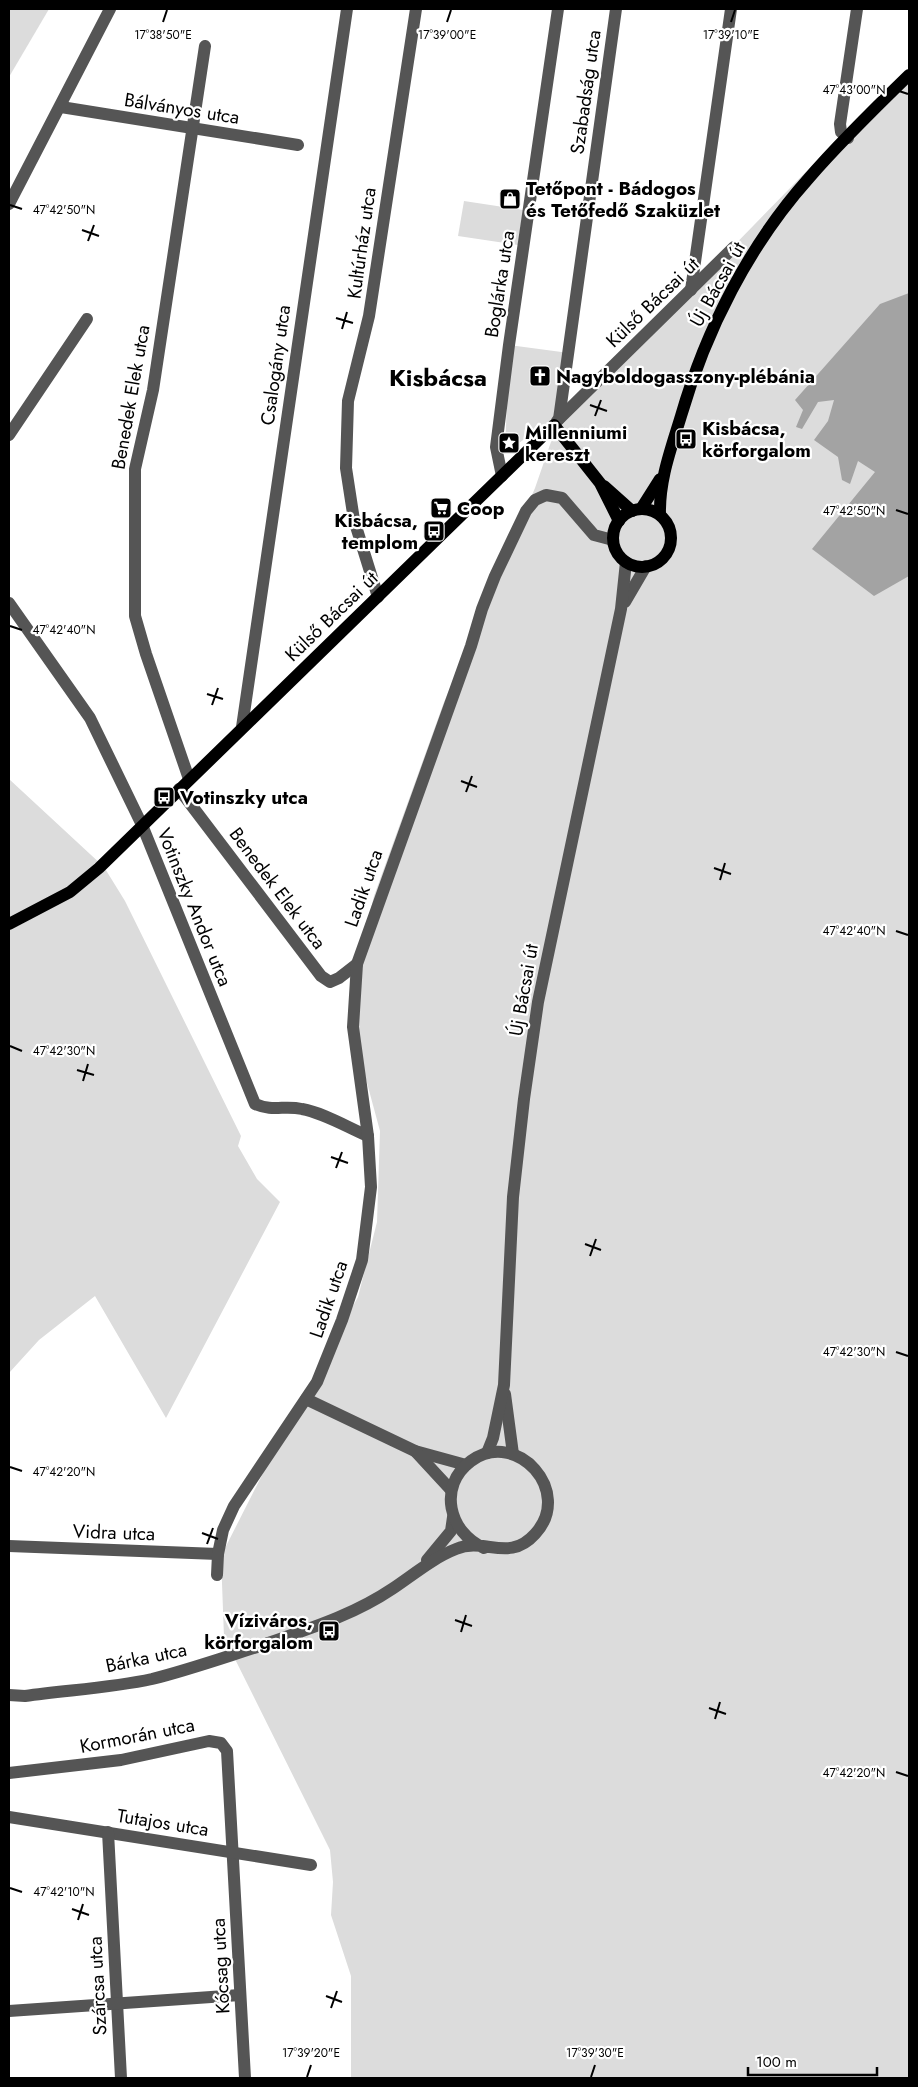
<svg xmlns="http://www.w3.org/2000/svg" width="918" height="2087" font-family="Jost,sans-serif">
<style>
.green{fill:#dcdcdc}
.water{fill:#a3a3a3}
.lines{fill:none;stroke-linecap:round;stroke-linejoin:round}
.minor{stroke:#555;stroke-width:12}
.major{stroke:#000;stroke-width:12}
.ticks{fill:none;stroke:#000;stroke-width:2}
.labels{text-anchor:middle;stroke-width:4.5;stroke-linejoin:round;paint-order:stroke}
.street-label{font-size:19px;fill:#000;stroke:#fff}
.poi-label{font-size:19px;font-weight:bold;fill:#000;stroke:#fff;text-anchor:start}
.district-label{font-size:24px;font-weight:bold;fill:#000;stroke:#fff}
.ticks-label{font-size:12px;text-anchor:middle;fill:#000;stroke:#fff;stroke-width:4.5;stroke-linejoin:round;paint-order:stroke}
</style>
<rect width="100%" height="100%" fill="#fff"/>
<g class="green">
<polygon points="9,9 49,9 9,77"/>
<polygon points="909,70 909,2078 351,2078 351,1976 331,1915 333,1882 330,1850 224,1637 221,1556 293,1414 358,1297 377,1222 380,1131 357,1046 357,965 374,896 444,702 535,488 561,413 505,453 509,345 569,353 563,410 713,267 835,142"/>
<polygon points="464,201 523,210 518,245 458,236"/>
<polygon points="9,779 104,867 125,901 241,1136 238,1146 257,1179 280,1202 166,1418 95,1296 39,1340 9,1373"/>
</g>
<polygon class="water" points="909,293 909,576 874,596 812,549 875,472 858,461 850,484 842,480 838,457 814,440 828,421 834,400 818,402 802,429 796,427 803,410 795,400 880,304"/>
<g class="lines">
<g class="minor">
<polyline points="61,107 298,145"/>
<polyline points="848,138 841,132 840,124 857,9"/>
<polyline points="9,204 110,9"/>
<polyline points="691,290 731,9"/>
<polyline points="559,419 616,9"/>
<polyline points="557,421 734,247"/>
<polyline points="9,435 87,319"/>
<polyline points="502,476 496,447 509,345 558,9"/>
<polyline points="378,597 354,520 346,468 348,401 369,316 416,9"/>
<polyline points="625,602 646,566"/>
<path d="M9,603L90,718L142,825L255,1104C273,1112 284,1105 302,1109C324,1113 347,1127 368,1136"/>
<polyline points="242,727 347,9"/>
<polyline points="189,779 146,654 135,616 135,469 153,390 205,46"/>
<polyline points="179,789 321,976 330,982 339,978 357,964"/>
<polyline points="505,1394 513,1454"/>
<polyline points="306,1399 415,1451 466,1465"/>
<polyline points="415,1451 451,1490"/>
<polyline points="487,1453 493,1438 504,1385 513,1197 524,1099 538,1002 621,609 626,562"/>
<polyline points="9,1546 218,1554"/>
<polyline points="427,1560 451,1531 453,1517"/>
<polyline points="217,1575 218,1554 223,1530 234,1506 317,1382 342,1320 362,1260 371,1187 368,1136 353,1027 357,964 471,646 482,609 495,576 526,511 535,500 546,495 562,498 594,535 613,540"/>
<path d="M9,1695L25,1696C67,1690 111,1688 152,1679C188,1670 225,1657 260,1646C305,1630 352,1616 392,1589C413,1575 433,1558 456,1549C485,1537 509,1563 535,1534C574,1492 517,1428 471,1461C437,1486 449,1533 484,1548"/>
<polyline points="9,1773 121,1760 209,1741 221,1743 227,1751 245,2078"/>
<polyline points="9,1817 311,1865"/>
<polyline points="108,1832 121,2078"/>
<polyline points="9,2011 240,1995"/>
</g>
<g class="major">
<polyline points="604,486 632,511"/>
<polyline points="641,509 660,479"/>
<circle cx="642" cy="538" r="29"/>
<path d="M660,515C659,480 671,449 681,416C706,330 749,245 809,178C840,142 875,108 909,75"/>
<polyline points="9,924 70,892 99,868 554,425 600,483 619,521"/>
</g>
</g>
<path class="ticks" d="M163,22L167,10M447,22L451,10M731,22L735,10M896,90L908,94M10,205L22,209M82,230L99,236M88,241L94,225M336,318L353,323M342,329L347,312M590,405L607,411M595,416L601,400M896,510L908,514M10,626L22,630M207,694L223,699M212,705L218,688M461,781L477,787M466,792L472,776M714,868L731,874M720,880L725,863M896,931L908,935M10,1046L22,1051M77,1070L94,1075M83,1081L88,1064M331,1157L348,1163M336,1168L342,1152M585,1244L601,1250M590,1256L596,1239M896,1352L908,1356M10,1467L22,1471M202,1533L218,1539M207,1544L213,1528M455,1620L472,1626M461,1632L466,1615M709,1708L726,1714M715,1719L720,1702M896,1772L908,1776M10,1888L22,1892M72,1909L89,1915M78,1920L83,1904M326,1996L342,2002M331,2008L337,1991M307,2077L311,2065M591,2077L595,2065"/>
<defs>
<g id="shop-square" transform="scale(1.125)"><rect x="-9" y="-9" width="18" height="18" rx="4" fill="#000" stroke="#fff"/><path d="M-5-2.5h2.3a2.7 3.5 0 0 1 5.4 0H5L5.5 6h-11ZM-1.5-2.5h3a1.5 2.3 0 0 0-3 0Z" fill="#fff"/></g>
<g id="church-square" transform="scale(1.125)"><rect x="-9" y="-9" width="18" height="18" rx="4" fill="#000" stroke="#fff"/><path d="M-1.2-6h2.4v3.5h3.3v2.4h-3.3V6h-2.4V-.1h-3.3v-2.4h3.3Z" fill="#fff"/></g>
<g id="bus-square" transform="scale(1.125)"><rect x="-9" y="-9" width="18" height="18" rx="4" fill="#000" stroke="#fff"/><path d="M-5-6H5V4H4V6H2V4H-2V6H-4V4H-5ZM-3.5-4V0h7V-4ZM-3.5 1.2v1.5H-2V1.2ZM2 1.2v1.5H3.5V1.2Z" fill="#fff"/></g>
<g id="sight-square" transform="scale(1.125)"><rect x="-9" y="-9" width="18" height="18" rx="4" fill="#000" stroke="#fff"/><path d="M0-6L1.8-2.2L6-1.7L2.9 1.2L3.7 5.4L0 3.3L-3.7 5.4L-2.9 1.2L-6-1.7L-1.8-2.2Z" fill="#fff"/></g>
<g id="supermarket-square" transform="scale(1.125)"><rect x="-9" y="-9" width="18" height="18" rx="4" fill="#000" stroke="#fff"/><path d="M-6-5.5h2.5l.6 2H6L4.5 2H-2.5L-4.4-4H-6ZM-1.5 3.2a1.3 1.3 0 1 0 .1 0ZM3 3.2a1.3 1.3 0 1 0 .1 0Z" fill="#fff"/></g>
</defs>
<g fill-rule="evenodd">
<use href="#shop-square" x="510" y="199"/>
<use href="#church-square" x="540" y="376"/>
<use href="#bus-square" x="686" y="439"/>
<use href="#sight-square" x="509" y="443"/>
<use href="#supermarket-square" x="441" y="508"/>
<use href="#bus-square" x="434" y="531"/>
<use href="#bus-square" x="164" y="797"/>
<use href="#bus-square" x="329" y="1631"/>
</g>
<g class="labels">
<g class="street-label">
<text transform="translate(585 92) rotate(-82)" y="7">Szabadság utca</text>
<text transform="translate(182 108) rotate(9)" y="7">Bálványos utca</text>
<text transform="translate(361 243) rotate(-82)" y="7">Kultúrház utca</text>
<text transform="translate(499 284) rotate(-81)" y="7">Boglárka utca</text>
<text transform="translate(717 284) rotate(-61)" y="7">Új Bácsai út</text>
<text transform="translate(652 302) rotate(-44)" y="7">Külső Bácsai út</text>
<text transform="translate(275 365) rotate(-82)" y="7">Csalogány utca</text>
<text transform="translate(130 397) rotate(-80)" y="7">Benedek Elek utca</text>
<text transform="translate(331 616) rotate(-44)" y="7">Külső Bácsai út</text>
<text transform="translate(278 888) rotate(53)" y="7">Benedek Elek utca</text>
<text transform="translate(363 888) rotate(-71)" y="7">Ladik utca</text>
<text transform="translate(195 907) rotate(68)" y="7">Votinszky Andor utca</text>
<text transform="translate(523 990) rotate(-80)" y="7">Új Bácsai út</text>
<text transform="translate(328 1299) rotate(-71)" y="7">Ladik utca</text>
<text transform="translate(114 1532) rotate(2)" y="7">Vidra utca</text>
<text transform="translate(146 1657) rotate(-12)" y="7">Bárka utca</text>
<text transform="translate(137 1735) rotate(-11)" y="7">Kormorán utca</text>
<text transform="translate(163 1822) rotate(9)" y="7">Tutajos utca</text>
<text transform="translate(220 1966) rotate(-93)" y="7">Kócsag utca</text>
<text transform="translate(97 1986) rotate(-93)" y="7">Szárcsa utca</text>
</g>
<g class="poi-label">
<text x="526" y="195">Tetőpont - Bádogos<tspan x="526" dy="22">és Tetőfedő Szaküzlet</tspan></text>
<text x="556" y="383">Nagyboldogasszony-plébánia</text>
<text x="702" y="435">Kisbácsa,<tspan x="702" dy="22">körforgalom</tspan></text>
<text x="525" y="439">Millenniumi<tspan x="525" dy="22">kereszt</tspan></text>
<text x="457" y="515">Coop</text>
<text x="418" y="527" text-anchor="end">Kisbácsa,<tspan x="418" dy="22">templom</tspan></text>
<text x="180" y="804">Votinszky utca</text>
<text x="313" y="1627" text-anchor="end">Víziváros,<tspan x="313" dy="22">körforgalom</tspan></text>
</g>
<g class="district-label">
<text x="438" y="386">Kisbácsa</text>
</g>
</g>
<g class="ticks-label">
<text x="447" y="39">17°39'00"E</text>
<text x="163" y="39">17°38'50"E</text>
<text x="731" y="39">17°39'10"E</text>
<text x="854" y="94">47°43'00"N</text>
<text x="64" y="214">47°42'50"N</text>
<text x="854" y="515">47°42'50"N</text>
<text x="64" y="634">47°42'40"N</text>
<text x="854" y="935">47°42'40"N</text>
<text x="64" y="1055">47°42'30"N</text>
<text x="854" y="1356">47°42'30"N</text>
<text x="64" y="1476">47°42'20"N</text>
<text x="854" y="1777">47°42'20"N</text>
<text x="64" y="1896">47°42'10"N</text>
<text x="311" y="2057">17°39'20"E</text>
<text x="595" y="2057">17°39'30"E</text>
</g>
<rect width="918" height="2087" fill="none" stroke="#000000" stroke-width="20"/>
<path d="M748 2067v8h129v-8" fill="none" stroke="#000000" stroke-width="2.5"/>
<text x="756" y="2067" font-size="15" fill="#000000" stroke="#ffffff" stroke-width="4" paint-order="stroke">100 m</text>
</svg>
